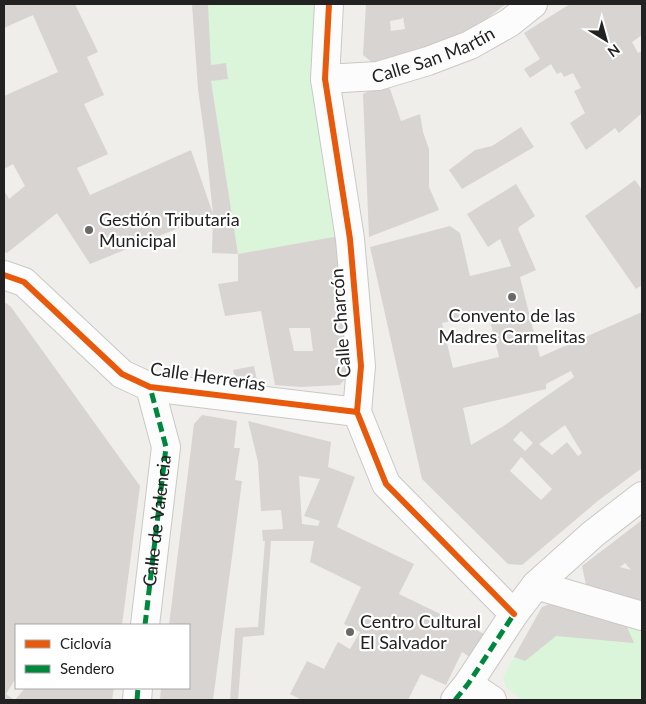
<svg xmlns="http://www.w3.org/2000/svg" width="646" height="704" font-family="Lato,sans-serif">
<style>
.park{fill:#daf5da}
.building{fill:#d7d4d2;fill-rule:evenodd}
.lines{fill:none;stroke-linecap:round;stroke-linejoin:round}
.minor-casing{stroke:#c9c8c7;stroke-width:30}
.minor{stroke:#fdfcfc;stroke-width:28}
.quiet{stroke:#00873e;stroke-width:5;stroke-dasharray:10 5;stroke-linecap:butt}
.cycleway-casing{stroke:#fff;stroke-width:9}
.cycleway{stroke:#e8590c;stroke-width:6}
.poi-dot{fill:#6a6968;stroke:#fff;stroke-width:2}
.labels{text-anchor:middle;stroke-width:4.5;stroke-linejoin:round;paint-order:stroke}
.street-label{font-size:18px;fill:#222;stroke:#fff}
.poi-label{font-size:18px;fill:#222;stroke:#fff;text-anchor:start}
</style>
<rect width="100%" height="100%" fill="#f0eeeb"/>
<g class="park">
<polygon points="208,4 322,4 339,236 238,254 211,81 228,79 226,63 211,65"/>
<polygon points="550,604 642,631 642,700 523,700 507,689 503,677 542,607"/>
</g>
<g class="building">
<polygon points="4,4 75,4 98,52 87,57 104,95 84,104 108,154 77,168 90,195 191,150 213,214 206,147 198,89 192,4 208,4 211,65 226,63 228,79 211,81 238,254 212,253 213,214 90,264 57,213 7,253 4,252 4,190 9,199 25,186 13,164 4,169 4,96 58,72 33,15 4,28"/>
<path d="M366,4H506L465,35L373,63L363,55ZM403,17L405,29L391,31L390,21L401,19Z"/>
<polygon points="570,4 642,4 642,35 632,42 638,53 642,51 642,113 619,133 615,128 586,150 570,123 585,113 574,91 581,88 573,73 564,77 561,72 557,74 551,64 530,78 524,69 540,59 524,33"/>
<polygon points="389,86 401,121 420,114 423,132 429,149 429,187 439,210 369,237 363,94 369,91"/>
<polygon points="521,127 534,147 462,189 449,170 475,150 492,146"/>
<polygon points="635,180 642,190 642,285 636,289 585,216"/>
<path d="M516,184L535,216L519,227L518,229L536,270L520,277L540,357L642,312V468L599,500L522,565L508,564L422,479L370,247L450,226L460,233L470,276L511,266L500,239L488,247L467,214ZM488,312L499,357L453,368L442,323ZM571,371L574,377L502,427L471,445L463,408L546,389V384ZM565,425L582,453L578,456L567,442L552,455L539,444ZM521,431L533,443L525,451L513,440ZM521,457L552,489L541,500L510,471Z"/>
<path d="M339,236L350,373L340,385L301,387L275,385L261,311L225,316L218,284L238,281V254ZM289,328H310L313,351H294Z"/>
<polygon points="6,303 11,307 140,486 122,625 16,625 16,678 6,694 14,700 4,700 4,304"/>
<polygon points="254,366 258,385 237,384 233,370"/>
<polygon points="202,415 237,421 234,448 240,448 235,480 242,481 213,700 160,700 161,688 189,688 189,625 169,625 194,424"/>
<path d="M248,421L331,442L328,467L355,477L337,527L414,564L399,594L461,624L462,622L484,634L470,657L462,652L446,685L421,674L408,700H302L290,694L307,661L324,669L338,642L350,649L360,632L344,624L361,587L310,562L314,541H271L264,635L243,637L238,700H230L235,628L258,627L265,541H263L262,530L283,529L281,510L261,511L258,462ZM299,476L320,479L304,516L320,521L318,526L302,524Z"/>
<path d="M642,520V608L588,594L582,566ZM625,563L631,570L620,567Z"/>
<polygon points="550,604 627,627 634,643 556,636 525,661 514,657 542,607"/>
<polygon points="25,688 114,688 112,700 15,700"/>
</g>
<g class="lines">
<g class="minor-casing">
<g id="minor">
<polyline points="329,4 325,79 350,239 361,366 357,412 386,484 514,614"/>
<path id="s1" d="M325,79L378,76L428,61L470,45L509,23L533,4"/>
<polyline points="4,275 24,282 122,374 150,387 357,412"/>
<polyline points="536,585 642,616"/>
<path id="s2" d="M145,625L166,447L150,387"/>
<polyline points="468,684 492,700"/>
<polyline points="137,700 138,688"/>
<polyline points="455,700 468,684 514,614 536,585 593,534 642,496"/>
</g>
</g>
<use href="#minor" class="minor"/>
<g class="quiet">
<polyline points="145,625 166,447 150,387"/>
<polyline points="137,700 138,688"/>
<polyline points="455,700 468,684 514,614"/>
</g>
<g class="cycleway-casing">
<g id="cycleway">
<polyline points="329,4 325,79 350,239 361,366 357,412 386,484 514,614"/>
<polyline points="4,275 24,282 122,374 150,387 357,412"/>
</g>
</g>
<use href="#cycleway" class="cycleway"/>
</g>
<g class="poi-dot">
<circle cx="89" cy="230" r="5"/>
<circle cx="512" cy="297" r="5"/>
<circle cx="350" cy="632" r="5"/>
</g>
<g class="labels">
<g class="street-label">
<text dy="6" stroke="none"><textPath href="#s1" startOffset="112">Calle San Martín</textPath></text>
<text transform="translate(341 323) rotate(-94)" y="6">Calle Charcón</text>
<text transform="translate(208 377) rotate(8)" y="6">Calle Herrerías</text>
<text dy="6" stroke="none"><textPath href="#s2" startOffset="105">Calle de Valencia</textPath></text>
</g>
<g class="poi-label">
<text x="99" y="226">Gestión Tributaria<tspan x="99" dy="21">Municipal</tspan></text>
<text x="512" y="322" text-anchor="middle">Convento de las<tspan x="512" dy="21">Madres Carmelitas</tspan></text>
<text x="360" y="628">Centro Cultural<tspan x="360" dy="21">El Salvador</tspan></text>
</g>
</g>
<rect width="646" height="704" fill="none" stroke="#222222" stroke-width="10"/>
<rect x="15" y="624" width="175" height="65" fill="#ffffff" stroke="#a7a7a7"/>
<rect x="25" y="640" width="25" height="8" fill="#e8590c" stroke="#a7a7a7"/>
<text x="60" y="649" font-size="15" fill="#222222">Ciclovía</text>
<rect x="25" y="665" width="25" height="8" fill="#00873e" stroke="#a7a7a7"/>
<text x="60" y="674" font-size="15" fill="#222222">Sendero</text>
<g transform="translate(606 40) rotate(143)" stroke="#ffffff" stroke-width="4" paint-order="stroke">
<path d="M0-4L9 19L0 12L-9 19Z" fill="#222222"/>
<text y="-8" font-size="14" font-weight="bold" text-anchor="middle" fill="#222222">N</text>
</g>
</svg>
